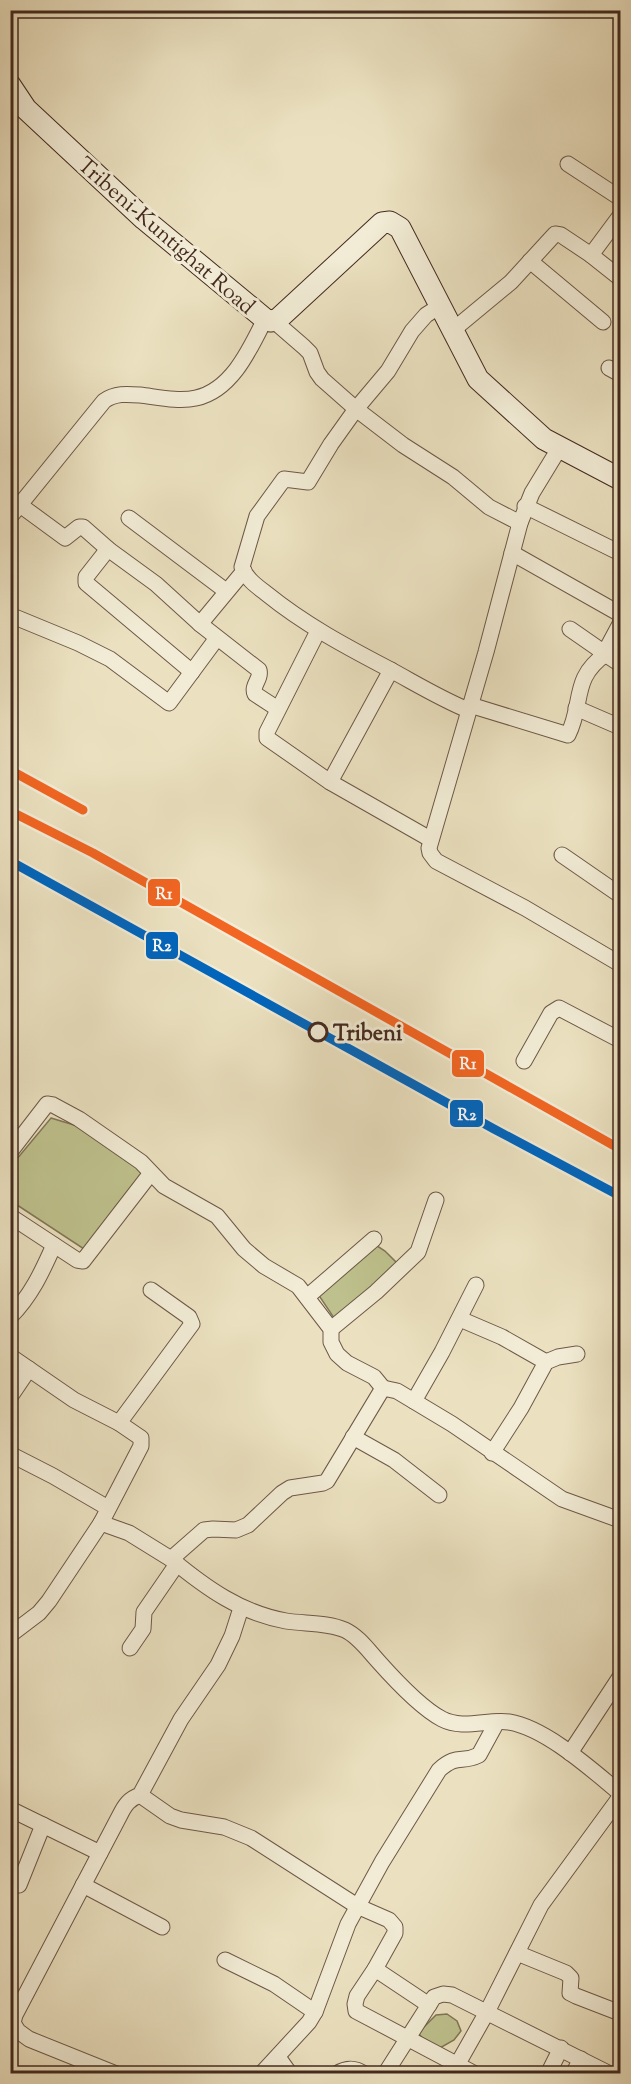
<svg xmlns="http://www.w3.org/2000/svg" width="631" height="2084" font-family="'Sorts Mill Goudy',serif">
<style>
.green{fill:#bec18d;stroke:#817656;stroke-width:1.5}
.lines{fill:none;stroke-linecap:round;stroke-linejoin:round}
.street-casing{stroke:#6e5847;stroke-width:17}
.secondary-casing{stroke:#442a1f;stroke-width:23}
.street{stroke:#f2ecd6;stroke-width:15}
.secondary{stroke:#f2ecd6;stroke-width:21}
.rail-1-casing{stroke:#f2ecd6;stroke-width:14}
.rail-2-casing{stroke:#f2ecd6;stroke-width:14}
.rail-1{stroke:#f26522;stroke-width:9}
.rail-2{stroke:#0065bd;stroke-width:9}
.stop-dot{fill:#f2ecd6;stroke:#442a1f;stroke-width:3}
.labels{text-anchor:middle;stroke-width:6;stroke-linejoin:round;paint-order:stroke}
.street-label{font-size:22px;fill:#442a1f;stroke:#f2ecd6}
.stop-label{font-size:22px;font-weight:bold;fill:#442a1f;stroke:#f2ecd6;text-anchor:start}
.line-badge{stroke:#f2ecd6;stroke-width:2}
.badge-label{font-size:16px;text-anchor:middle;font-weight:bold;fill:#fff}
</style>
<rect width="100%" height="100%" fill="#ebe1c0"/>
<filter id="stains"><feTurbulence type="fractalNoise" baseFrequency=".00333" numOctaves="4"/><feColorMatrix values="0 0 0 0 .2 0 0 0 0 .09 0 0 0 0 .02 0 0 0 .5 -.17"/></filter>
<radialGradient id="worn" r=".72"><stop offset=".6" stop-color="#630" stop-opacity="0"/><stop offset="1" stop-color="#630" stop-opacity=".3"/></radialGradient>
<g class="green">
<polygon points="51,1118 84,1128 110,1142 148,1178 87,1251 11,1201 11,1166"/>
<polygon points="368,1240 385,1251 400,1266 336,1321 316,1291"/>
<polygon points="447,2014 457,2021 461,2031 454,2040 440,2048 428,2044 418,2033 436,2015"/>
</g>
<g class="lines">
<g class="street-casing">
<g id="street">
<polyline points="568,164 620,198"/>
<polyline points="591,255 620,278"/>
<polyline points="530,261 603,322"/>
<path d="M440,306L426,315L412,331L388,371L356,409L331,444L308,482L284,479L257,516L242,567C246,579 258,587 267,594C304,624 345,646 387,668C415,683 439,698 468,710"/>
<polyline points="274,321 304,347 310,353 317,372 322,379 356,409 403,445 453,477 489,507 520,523"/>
<polyline points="453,330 511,282 555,234 561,235 591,255 620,216"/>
<polyline points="609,368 620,374"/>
<polyline points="560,447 532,493 520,523 486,652 429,848 430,853 436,861 525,908 620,964"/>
<path d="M20,505L65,538L79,527H83L108,549L156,584L200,624L259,670C262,679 251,685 255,694L278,709"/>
<polyline points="525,506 620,553"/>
<path d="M10,517L104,401C115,393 127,394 140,395C157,397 179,402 196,398C232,390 250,349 265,319"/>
<polyline points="129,518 226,591"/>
<polyline points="108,549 86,577 86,583 192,672"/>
<polyline points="512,553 620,614"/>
<polyline points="10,615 78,643 110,659 169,703 217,638"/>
<polyline points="200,624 244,571"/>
<polyline points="620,624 605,652 608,656 620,664"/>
<polyline points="318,631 267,732 267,738 330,782 430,839"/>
<path d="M470,705L568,735C584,703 571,678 606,654L570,629"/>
<polyline points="576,708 620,727"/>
<polyline points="330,782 391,670"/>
<polyline points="562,855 620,895"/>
<polyline points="524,1061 551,1013 559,1008 620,1040"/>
<polyline points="10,1152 47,1104 53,1105 79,1119 141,1162 164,1186 217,1216 244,1249 264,1266 298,1286 331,1329 331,1342 337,1354 347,1363 374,1377 383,1388"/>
<polyline points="10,1216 77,1260 83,1261 151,1173"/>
<polyline points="307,1297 374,1239"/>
<path d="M10,1317C31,1296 42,1272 54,1245"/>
<polyline points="460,1319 502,1337 546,1362"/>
<polyline points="331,1329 376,1292 418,1252 436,1200"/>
<polyline points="10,1356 74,1400 119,1423 141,1438 141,1446 101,1523"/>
<polyline points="10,1397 29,1369"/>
<polyline points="414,1401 442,1352 476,1285"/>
<polyline points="119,1423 192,1324 189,1317 151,1290"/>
<polyline points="353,1437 394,1460 439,1495"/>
<polyline points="492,1453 521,1408 546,1362 558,1357 577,1354"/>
<polyline points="10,1454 53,1476 108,1508"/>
<path d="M171,1559C206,1588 241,1613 286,1621C305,1624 327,1622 345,1630C358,1636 368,1650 378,1661C394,1679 421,1708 442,1719C463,1730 487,1719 509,1722C546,1728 592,1770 620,1793"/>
<polyline points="10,1635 39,1613 49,1601 101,1523 129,1533 171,1559 204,1530 213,1529 236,1530 248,1525 282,1493 290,1488 323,1483 327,1481 383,1388 397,1391 452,1424 562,1499 620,1520"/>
<polyline points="130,1648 143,1629 144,1612 177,1564"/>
<polyline points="570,1753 620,1677"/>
<polyline points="140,1795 170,1816 181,1820 224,1827 251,1838 357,1906 389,1920 395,1927 395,1933 375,1969 357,1996 355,2004 356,2011 475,2074"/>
<polyline points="10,1809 100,1853"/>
<polyline points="19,1885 43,1825"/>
<polyline points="83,1885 162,1927"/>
<polyline points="517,1953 566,1973 571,1978 570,1993 576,1996 620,2013"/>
<polyline points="225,1960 274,1984 315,2012"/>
<polyline points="375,1969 429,2005"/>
<polyline points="278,2057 290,2074"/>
<path d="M116,2074L29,2039L18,2031L13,2023L15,2015L120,1815C125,1805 129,1799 140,1795L181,1719L218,1665L232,1636L241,1608"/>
<path d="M261,2074L309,2022L315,2012L348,1924L382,1862L439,1770C458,1753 461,1764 479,1755L497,1722"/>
<path d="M336,2074C346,2068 354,2067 364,2074"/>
<polyline points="385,2074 434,1997 443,1994 452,1995 610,2074"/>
<polyline points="452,2074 487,2012 541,1905 620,1797"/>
<polyline points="548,2074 561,2048"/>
<polyline points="573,2074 581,2059"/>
</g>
</g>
<g class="secondary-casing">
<polyline id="secondary" points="10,85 26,109 144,219 265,319 270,321 277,320 382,223 390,222 400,228 478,379 544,439 620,479"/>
</g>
<use href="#street" class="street"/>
<use href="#secondary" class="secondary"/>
<g class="rail-1-casing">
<g id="rail-1">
<polyline points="10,770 83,810"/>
<polyline points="10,811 93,853 620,1149"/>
</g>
</g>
<g class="rail-2-casing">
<polyline id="rail-2" points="10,861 494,1129 620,1196"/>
</g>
<use href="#rail-1" class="rail-1"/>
<use href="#rail-2" class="rail-2"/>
</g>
<circle class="stop-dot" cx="318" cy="1032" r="9"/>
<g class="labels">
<g class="street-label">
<text transform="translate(167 235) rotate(41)" y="8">Tribeni-Kuntighat Road</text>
</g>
<g class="stop-label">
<text x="333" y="1040">Tribeni</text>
</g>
</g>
<g class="line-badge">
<rect x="147" y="878" width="34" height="29" rx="6" fill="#f26522"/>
<rect x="145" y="931" width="34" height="29" rx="6" fill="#0065bd"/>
<rect x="451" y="1049" width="34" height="29" rx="6" fill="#f26522"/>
<rect x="449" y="1099" width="35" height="29" rx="6" fill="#0065bd"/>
</g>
<g class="badge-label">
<text x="164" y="899">R1</text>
<text x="162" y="951">R2</text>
<text x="468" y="1069">R1</text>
<text x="467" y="1120">R2</text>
</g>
<rect width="631" height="2084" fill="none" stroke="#ebe1c0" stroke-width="36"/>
<rect x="12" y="12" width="607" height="2060" fill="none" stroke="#442a1f" stroke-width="3"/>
<rect x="18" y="18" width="595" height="2048" fill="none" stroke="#442a1f" stroke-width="1.5"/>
<rect width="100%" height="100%" filter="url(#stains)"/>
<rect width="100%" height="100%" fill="url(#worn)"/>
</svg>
